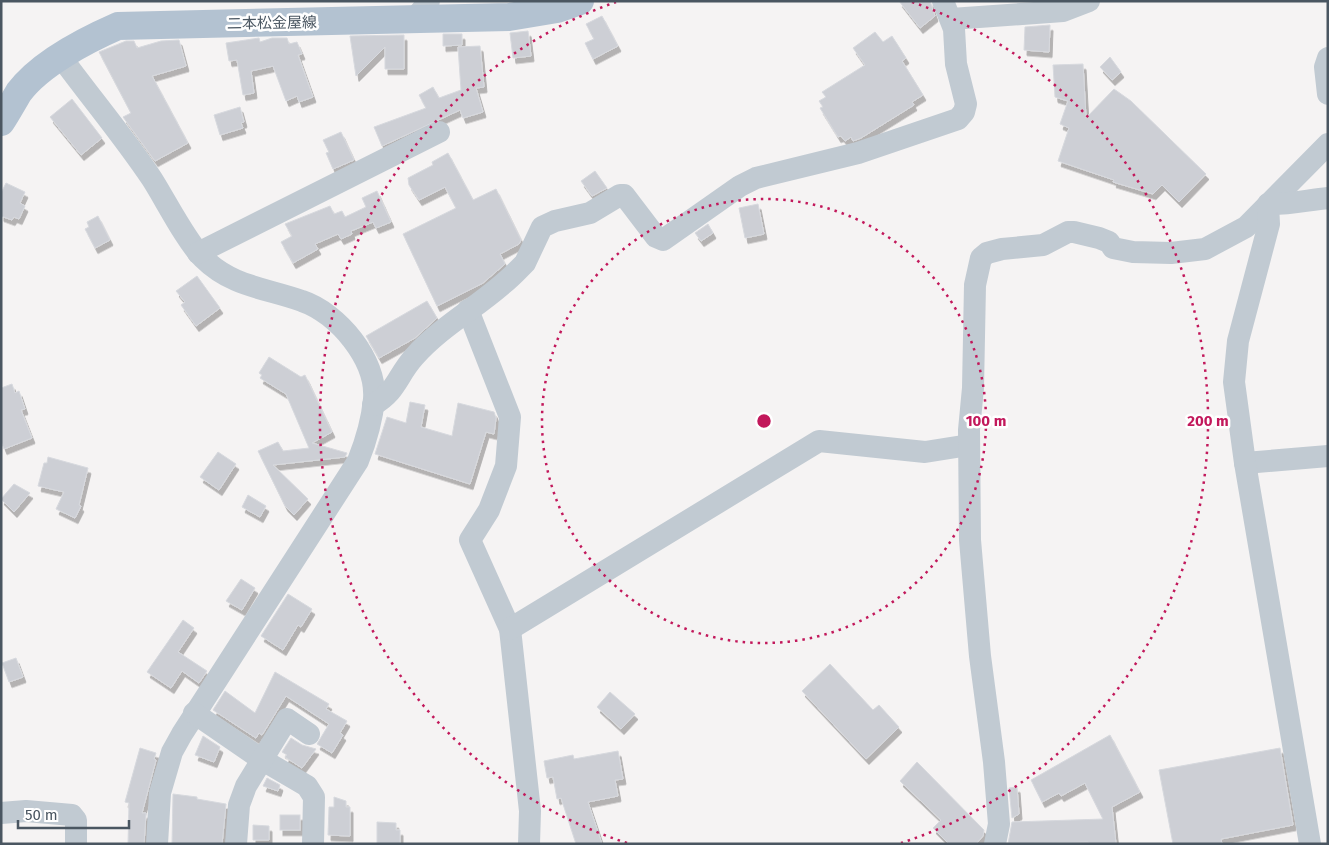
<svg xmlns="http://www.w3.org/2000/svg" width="1329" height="845" font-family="'Fira Sans','Noto Sans JP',sans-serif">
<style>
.building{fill:#cdcfd5;stroke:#d7d9de;filter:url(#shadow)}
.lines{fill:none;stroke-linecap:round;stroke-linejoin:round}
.minor{stroke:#c1cad2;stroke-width:22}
.major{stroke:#b3c2d1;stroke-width:28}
.ring{fill:none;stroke:#c2185b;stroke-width:2.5;stroke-dasharray:2.5 5}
.labels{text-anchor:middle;stroke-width:5;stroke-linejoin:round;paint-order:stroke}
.street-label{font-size:15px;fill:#4a5661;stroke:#fff}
.centre{fill:#c2185b;stroke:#fff;stroke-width:2.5}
.ring-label{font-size:15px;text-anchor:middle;font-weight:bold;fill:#c2185b;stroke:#fff;stroke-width:5;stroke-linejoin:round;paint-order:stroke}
</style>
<defs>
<filter id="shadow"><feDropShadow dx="3" dy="5.5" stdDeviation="0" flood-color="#0004"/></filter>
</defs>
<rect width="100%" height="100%" fill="#f5f3f3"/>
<g class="building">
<polygon points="899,1 930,1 935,16 920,28"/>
<polygon points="602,16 618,46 593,59 585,43 594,39 586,24"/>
<polygon points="1050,25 1049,52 1024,50 1025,27"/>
<polygon points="528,31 531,56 513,58 510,33"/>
<polygon points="875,32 883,42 892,36 906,58 902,61 923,95 912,102 914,105 861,138 853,141 851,137 845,141 841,136 838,137 820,108 823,107 819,101 826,97 822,92 865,65 853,48"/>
<polygon points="443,34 462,34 462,45 443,46"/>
<polygon points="404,35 404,69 385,69 385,47 356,76 350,36"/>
<polygon points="259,38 260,42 272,38 287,38 289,44 297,42 302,54 298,55 313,97 299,102 297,96 286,101 273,66 251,71 254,93 243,95 237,60 229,61 226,43"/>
<polygon points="179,40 186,66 152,76 188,143 155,161 123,117 131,113 99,52 126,41 134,41 137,48 161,41"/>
<polygon points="480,46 484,87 476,88 483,112 463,118 460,110 382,146 374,127 426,108 419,95 433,87 439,98 461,90 458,47"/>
<polygon points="1110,57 1121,72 1112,80 1100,67"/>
<polygon points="1083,64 1086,118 1114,89 1131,101 1206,174 1179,202 1162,185 1153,194 1113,182 1114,180 1058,161 1069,128 1060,124 1068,101 1055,97 1053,65"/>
<polygon points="72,99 102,138 81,155 50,117"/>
<polygon points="240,107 244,122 241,123 243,128 220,135 214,115"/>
<polygon points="341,132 354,160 333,169 326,153 329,152 323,140"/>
<polygon points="448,153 473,200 496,189 521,240 519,244 500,254 505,264 483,283 437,306 403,234 456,208 445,187 419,200 409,185 408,178 433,165 432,162"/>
<polygon points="595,171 607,188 592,196 581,181"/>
<polygon points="6,183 25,192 20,203 25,206 19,219 14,217 12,220 1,216 1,193"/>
<polygon points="377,191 391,222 376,228 373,222 351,231 352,234 341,239 338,234 315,244 318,249 293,263 281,242 292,236 285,224 330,206 334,214 342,211 345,217 366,207 362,198"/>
<polygon points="758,204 764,234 745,238 739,208"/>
<polygon points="98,216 110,240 95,248 85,229 89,227 87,222"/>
<polygon points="708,224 713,233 701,241 695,233"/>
<polygon points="197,276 220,308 196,326 181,305 185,302 176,291"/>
<polygon points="427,301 437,318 415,338 379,358 366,336"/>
<polygon points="269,357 301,377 305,375 332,432 312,443 347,453 345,457 273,465 308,499 294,515 285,506 258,451 278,442 283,451 309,448 286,394 260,378 262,375 259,373"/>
<polygon points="12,384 15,393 19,391 25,409 21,410 32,438 4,449 1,441 1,388"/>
<polygon points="410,402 425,405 421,427 452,436 458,403 494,412 496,418 494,434 486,432 470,484 375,454 387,417 406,423"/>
<polygon points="218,452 236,464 219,490 200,477"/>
<polygon points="48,457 88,468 79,505 81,506 75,518 56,509 64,492 38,486 44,463 47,463"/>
<polygon points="14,484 30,493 14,512 1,499"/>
<polygon points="248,495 266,506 260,517 242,507"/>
<polygon points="241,579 255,588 242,610 226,601"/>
<polygon points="288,594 312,609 301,627 298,625 283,650 261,636"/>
<polygon points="183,620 194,628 178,652 207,671 199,683 182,671 171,688 147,672"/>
<polygon points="16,658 23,677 9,682 2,663"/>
<polygon points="830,664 873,710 879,705 899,727 866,759 802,691"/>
<polygon points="275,672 329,704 326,709 347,721 340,733 343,735 332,753 317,744 329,724 286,696 262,735 259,733 256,738 213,710 225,691 255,713"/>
<polygon points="610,692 635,714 621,729 597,707"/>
<polygon points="1110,735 1140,792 1112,807 1116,844 1089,844 1088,842 1008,844 1012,822 1103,819 1085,783 1061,796 1059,793 1042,802 1031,780"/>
<polygon points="203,736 220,747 214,762 195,755"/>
<polygon points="291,738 302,745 316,749 302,768 285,757 287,755 282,752"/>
<polygon points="140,748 156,753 154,759 156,760 142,813 146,813 144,844 128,844 129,803 125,802"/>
<polygon points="1280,748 1293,825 1221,839 1222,844 1173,844 1159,770"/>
<polygon points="618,751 623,779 615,780 618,796 588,802 602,844 576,844 561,798 557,799 553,777 547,778 544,761 573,755 574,759"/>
<polygon points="917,762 984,830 983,836 976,844 949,844 933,828 941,820 900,781"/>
<polygon points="267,778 280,785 278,791 263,786"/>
<polygon points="1017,787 1019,814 1012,818 1009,788"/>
<polygon points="173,794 197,797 197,799 226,804 222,844 172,844"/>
<polygon points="334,797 346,801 346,807 350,807 350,836 328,835 329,807 334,807"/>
<rect x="280" y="815" width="20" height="15"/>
<polygon points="377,822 396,823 396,830 400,830 400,844 377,844"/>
<polygon points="253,825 269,826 269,840 253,840"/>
</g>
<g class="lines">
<g class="minor">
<polyline points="951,19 1063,11 1089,1"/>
<polyline points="413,21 429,1"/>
<path d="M61,57C91,98 124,137 152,179C166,201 186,241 203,258C232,287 266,288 302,301C338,313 377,360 374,399C372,421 366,441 358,461L182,734L172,752L160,793L157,844"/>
<polyline points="1328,58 1325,67 1328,94"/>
<polyline points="198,253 439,132"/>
<polyline points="468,310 510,417 506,466 489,510 470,540 510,629 530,811 529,844"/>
<path d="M373,405C397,391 397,376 414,357C444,323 486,303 517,271L525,263L542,227L555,221L590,213L620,195H624L656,237L663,240L740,186L756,178L858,153L958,119L964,112L966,104L956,64L954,29L943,1"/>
<polyline points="1245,463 1328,456"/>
<polyline points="510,629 819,441 925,452 969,445"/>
<polyline points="194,713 261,759 307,786 314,797 313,844"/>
<polyline points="1,813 26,811 72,815 76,820 76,844"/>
<polyline points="236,844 239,805 246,786 287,719 309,734"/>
<polyline points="995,844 999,824 994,762 980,656 970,540 969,430 973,388 975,285 981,258 987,253 1002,249 1043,245 1068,232 1074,232 1099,238 1109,242 1113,248 1133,252 1171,253 1205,249 1246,227 1328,144"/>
<path d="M1310,844L1245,463L1234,382L1238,341L1269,224L1268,204C1287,205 1308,200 1328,198"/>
</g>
<path class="major" d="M1,122C7,113 13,102 19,92C40,64 86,40 118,26L509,17L557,9L580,1"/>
</g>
<g class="ring">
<circle cx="764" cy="421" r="222"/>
<path d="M627 843A444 444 0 0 1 616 2M912 2A444 444 0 0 1 901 843"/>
</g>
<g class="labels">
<g class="street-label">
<text transform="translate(272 23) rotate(-1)" y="5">二本松金屋線</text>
</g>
</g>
<circle cx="764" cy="421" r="8" class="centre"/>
<g class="ring-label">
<text x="986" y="426">100 m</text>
<text x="1208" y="426">200 m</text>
</g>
<rect width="1329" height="845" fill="none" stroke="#4a5661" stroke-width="5"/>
<path d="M18 820v8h111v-8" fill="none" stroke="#4a5661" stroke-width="2.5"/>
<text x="25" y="820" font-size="15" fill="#4a5661" stroke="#ffffff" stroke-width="4" paint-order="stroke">50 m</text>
</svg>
